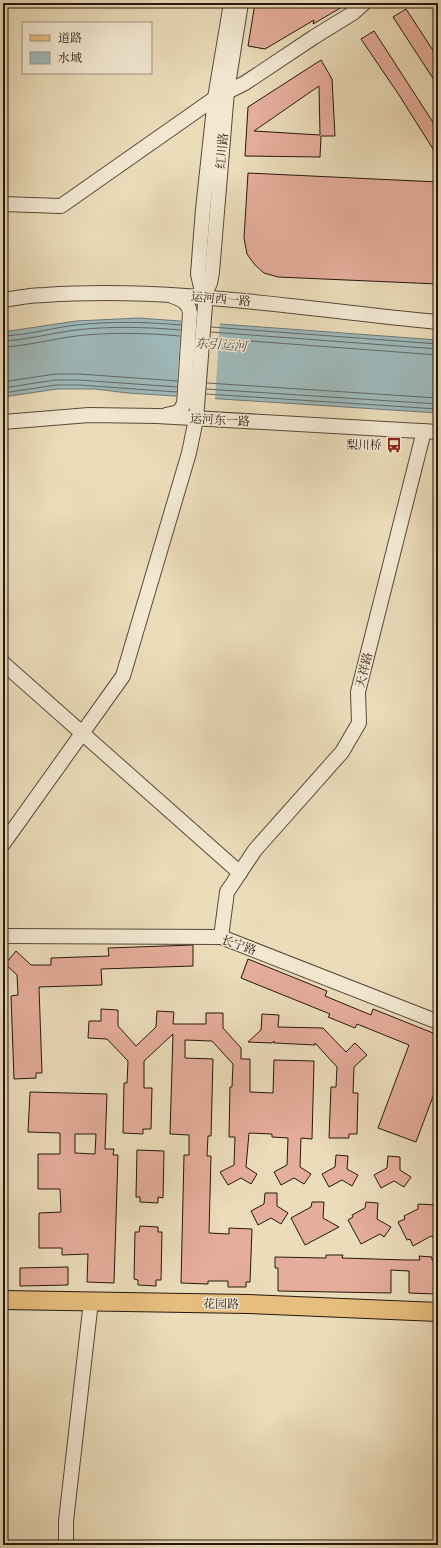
<svg xmlns="http://www.w3.org/2000/svg" width="441" height="1548" font-family="'Old Standard TT','Noto Serif SC',serif">
<style>
.water{fill:#9eb9bb;stroke:#6e7876}
.pier{fill:#ebdcba}
.lines{fill:none;stroke-linecap:round;stroke-linejoin:round}
.shore{stroke:#626864;stroke-width:1}
.building{fill:#e5ad9b;stroke:#27170e;fill-rule:evenodd}
.minor-casing{stroke:#584839;stroke-width:16}
.major-casing{stroke:#27170e;stroke-width:20}
.minor{stroke:#f2e8d2;stroke-width:14}
.major{stroke:#e6be7d;stroke-width:18}
.labels{text-anchor:middle;stroke-width:3;stroke-linejoin:round;paint-order:stroke}
.street-label{font-size:12px;fill:#27170e;stroke:#f2e8d2}
.poi-label{font-size:12px;fill:#27170e;stroke:#f2e8d2;text-anchor:end}
.water-label{font-size:13px;font-style:italic;fill:#51504b;stroke:#f2e8d2}
</style>
<rect width="100%" height="100%" fill="#ebdcba"/>
<filter id="stains"><feTurbulence type="fractalNoise" baseFrequency=".005" numOctaves="4"/><feColorMatrix values="0 0 0 0 .2 0 0 0 0 .09 0 0 0 0 .02 0 0 0 .5 -.17"/></filter>
<radialGradient id="worn" r=".72"><stop offset=".6" stop-color="#630" stop-opacity="0"/><stop offset="1" stop-color="#630" stop-opacity=".3"/></radialGradient>
<polygon class="water" points="139,318 438,340 438,413 128,393 95,389 57,389 3,397 3,332 76,321"/>
<polygon class="pier" points="181,319 220,322 215,400 176,398"/>
<g class="lines">
<g class="shore">
<polyline points="211,327 438,344"/>
<polyline points="211,332 438,349"/>
<path d="M3,336C28,335 52,328 76,325C112,321 146,322 181,325"/>
<polyline points="210,338 438,355"/>
<path d="M3,341C27,340 52,333 76,330C111,326 146,327 181,330"/>
<path d="M3,347C27,346 52,339 76,336C111,332 145,333 180,336"/>
<polyline points="3,382 55,374 79,374 178,381"/>
<polyline points="207,383 438,398"/>
<polyline points="3,388 55,380 79,380 177,387"/>
<polyline points="206,389 438,404"/>
<polyline points="3,393 56,385 79,385 177,392"/>
<polyline points="206,394 438,409"/>
</g>
</g>
<g class="building">
<polygon points="255,3 349,3 313,24 314,20 265,49 248,46"/>
<polygon points="406,9 438,58 438,86 393,17"/>
<polygon points="374,31 438,130 438,157 399,95 361,39"/>
<path d="M321,60L332,79L335,136H321L320,157L245,156L248,107ZM319,86L320,135L254,131Z"/>
<polygon points="248,173 438,182 438,284 278,277 264,273 255,265 247,254 244,238"/>
<polygon points="193,945 193,966 101,969 102,985 39,987 42,1073 36,1073 36,1078 14,1079 11,996 18,995 17,975 5,964 16,951 31,965 51,965 51,958 109,956 108,948"/>
<polygon points="248,959 327,991 325,996 371,1015 373,1009 438,1035 438,1083 416,1142 378,1128 409,1045 357,1024 355,1028 328,1017 330,1014 241,978"/>
<polygon points="101,1009 118,1010 118,1026 136,1046 156,1027 157,1011 174,1012 173,1024 206,1024 206,1013 223,1013 223,1028 241,1048 241,1059 250,1059 250,1092 273,1093 274,1060 314,1061 312,1139 301,1138 300,1167 311,1174 304,1184 294,1178 281,1185 274,1172 287,1165 288,1138 272,1137 272,1134 249,1133 246,1167 257,1174 251,1184 241,1178 228,1185 220,1172 234,1165 235,1137 229,1137 230,1087 232,1087 233,1064 212,1041 185,1040 185,1058 213,1059 211,1136 208,1136 207,1156 211,1156 209,1233 229,1234 229,1228 252,1229 250,1282 246,1282 246,1287 228,1287 228,1281 208,1281 208,1284 181,1283 184,1155 189,1155 189,1135 170,1134 173,1034 144,1061 144,1088 152,1088 151,1129 143,1129 143,1134 123,1133 124,1083 127,1083 128,1061 107,1039 88,1038 89,1021 101,1021"/>
<polygon points="262,1014 279,1015 278,1027 323,1028 346,1052 355,1043 367,1055 354,1067 353,1093 358,1093 357,1134 349,1134 349,1138 329,1138 331,1087 336,1087 337,1067 315,1043 315,1045 274,1043 274,1041 272,1043 248,1042 261,1030"/>
<path d="M30,1092L107,1094L105,1149H114L113,1155H118L114,1283L87,1282L88,1254L62,1255V1248H39V1213L61,1212L60,1189H38V1154H60V1133L28,1132ZM75,1134H96L95,1154L75,1153Z"/>
<polygon points="137,1150 164,1151 163,1198 158,1197 158,1203 140,1202 140,1197 136,1197"/>
<polygon points="336,1155 348,1156 347,1169 358,1175 352,1186 342,1180 329,1187 322,1174 335,1167"/>
<polygon points="388,1156 400,1157 400,1170 411,1177 404,1187 394,1181 381,1188 374,1175 387,1168"/>
<polygon points="265,1193 277,1193 277,1206 288,1213 281,1224 271,1218 258,1225 251,1211 264,1204"/>
<polygon points="312,1202 324,1202 323,1218 339,1227 305,1245 291,1218 311,1207"/>
<polygon points="366,1202 378,1203 377,1219 391,1227 384,1237 380,1234 361,1244 348,1220 353,1217 352,1215 365,1208"/>
<polygon points="418,1204 438,1205 438,1240 431,1236 413,1246 410,1239 407,1240 398,1222 405,1219 404,1216 418,1209"/>
<polygon points="140,1226 158,1227 158,1232 162,1232 161,1280 156,1280 156,1286 138,1285 138,1280 134,1279 135,1232 139,1232"/>
<polygon points="326,1255 343,1255 342,1258 407,1260 420,1260 419,1256 432,1257 432,1260 438,1260 436,1294 409,1293 409,1271 391,1270 391,1293 278,1291 278,1268 275,1268 275,1257 326,1258"/>
<polygon points="68,1267 68,1285 20,1286 20,1268"/>
</g>
<g class="lines">
<g class="minor-casing">
<g id="minor">
<polyline points="3,204 61,206 215,98 245,83 314,37 353,13 364,3"/>
<polyline points="203,297 210,283 212,272 227,91 241,3"/>
<path d="M3,300C17,298 31,295 45,295C177,286 307,310 438,322"/>
<path d="M166,415L179,412L184,404L190,313C189,303 181,299 172,296"/>
<polyline points="3,422 89,415 157,416 438,432"/>
<polyline points="3,663 240,873"/>
<polyline points="3,844 123,676 189,453 196,419 205,305 198,274 203,209 215,98 231,3"/>
<polyline points="3,936 221,937 438,1022"/>
<polyline points="221,937 227,892 255,850 342,752 359,723 358,692 424,431"/>
<polyline points="66,1545 66,1521 91,1301"/>
</g>
</g>
<g class="major-casing">
<polyline id="major" points="3,1300 248,1304 438,1312"/>
</g>
<use href="#minor" class="minor"/>
<use href="#major" class="major"/>
</g>
<defs>
<g id="bus-bare" transform="scale(1.2)"><path d="M-5-6H5V4H4V6H2V4H-2V6H-4V4H-5ZM-3.5-4V0h7V-4ZM-3.5 1.2v1.5H-2V1.2ZM2 1.2v1.5H3.5V1.2Z" fill="#8f2418" stroke="#f2e8d2" stroke-width="2.5" paint-order="stroke"/></g>
</defs>
<g fill-rule="evenodd">
<use href="#bus-bare" x="394" y="445"/>
</g>
<g class="labels">
<g class="street-label">
<text transform="translate(222 151) rotate(-85)" y="4">红川路</text>
<text transform="translate(221 299) rotate(5)" y="4">运河西一路</text>
<text transform="translate(220 420) rotate(3)" y="4">运河东一路</text>
<text transform="translate(364 670) rotate(-76)" y="4">天祥路</text>
<text transform="translate(239 945) rotate(19)" y="4">长宁路</text>
<text transform="translate(221 1304) rotate(1)" y="4">花园路</text>
</g>
<g class="poi-label">
<text x="382" y="449">梨川桥</text>
</g>
<g class="water-label">
<text transform="translate(221 344) rotate(4)" y="5">东引运河</text>
</g>
</g>
<rect width="441" height="1548" fill="none" stroke="#ebdcba" stroke-width="16"/>
<rect x="4" y="4" width="433" height="1540" fill="none" stroke="#27170e" stroke-width="2"/>
<rect x="8" y="8" width="425" height="1532" fill="none" stroke="#27170e"/>
<rect x="22" y="22" width="130" height="52" fill="#f2e8d2" stroke="#a19484"/>
<rect x="30" y="35" width="20" height="6" fill="#e6be7d" stroke="#a19484"/>
<text x="58" y="42" font-size="12" fill="#27170e">道路</text>
<rect x="30" y="52" width="20" height="12" fill="#9eb9bb" stroke="#a19484"/>
<text x="58" y="62" font-size="12" fill="#27170e">水域</text>
<rect width="100%" height="100%" filter="url(#stains)"/>
<rect width="100%" height="100%" fill="url(#worn)"/>
</svg>
